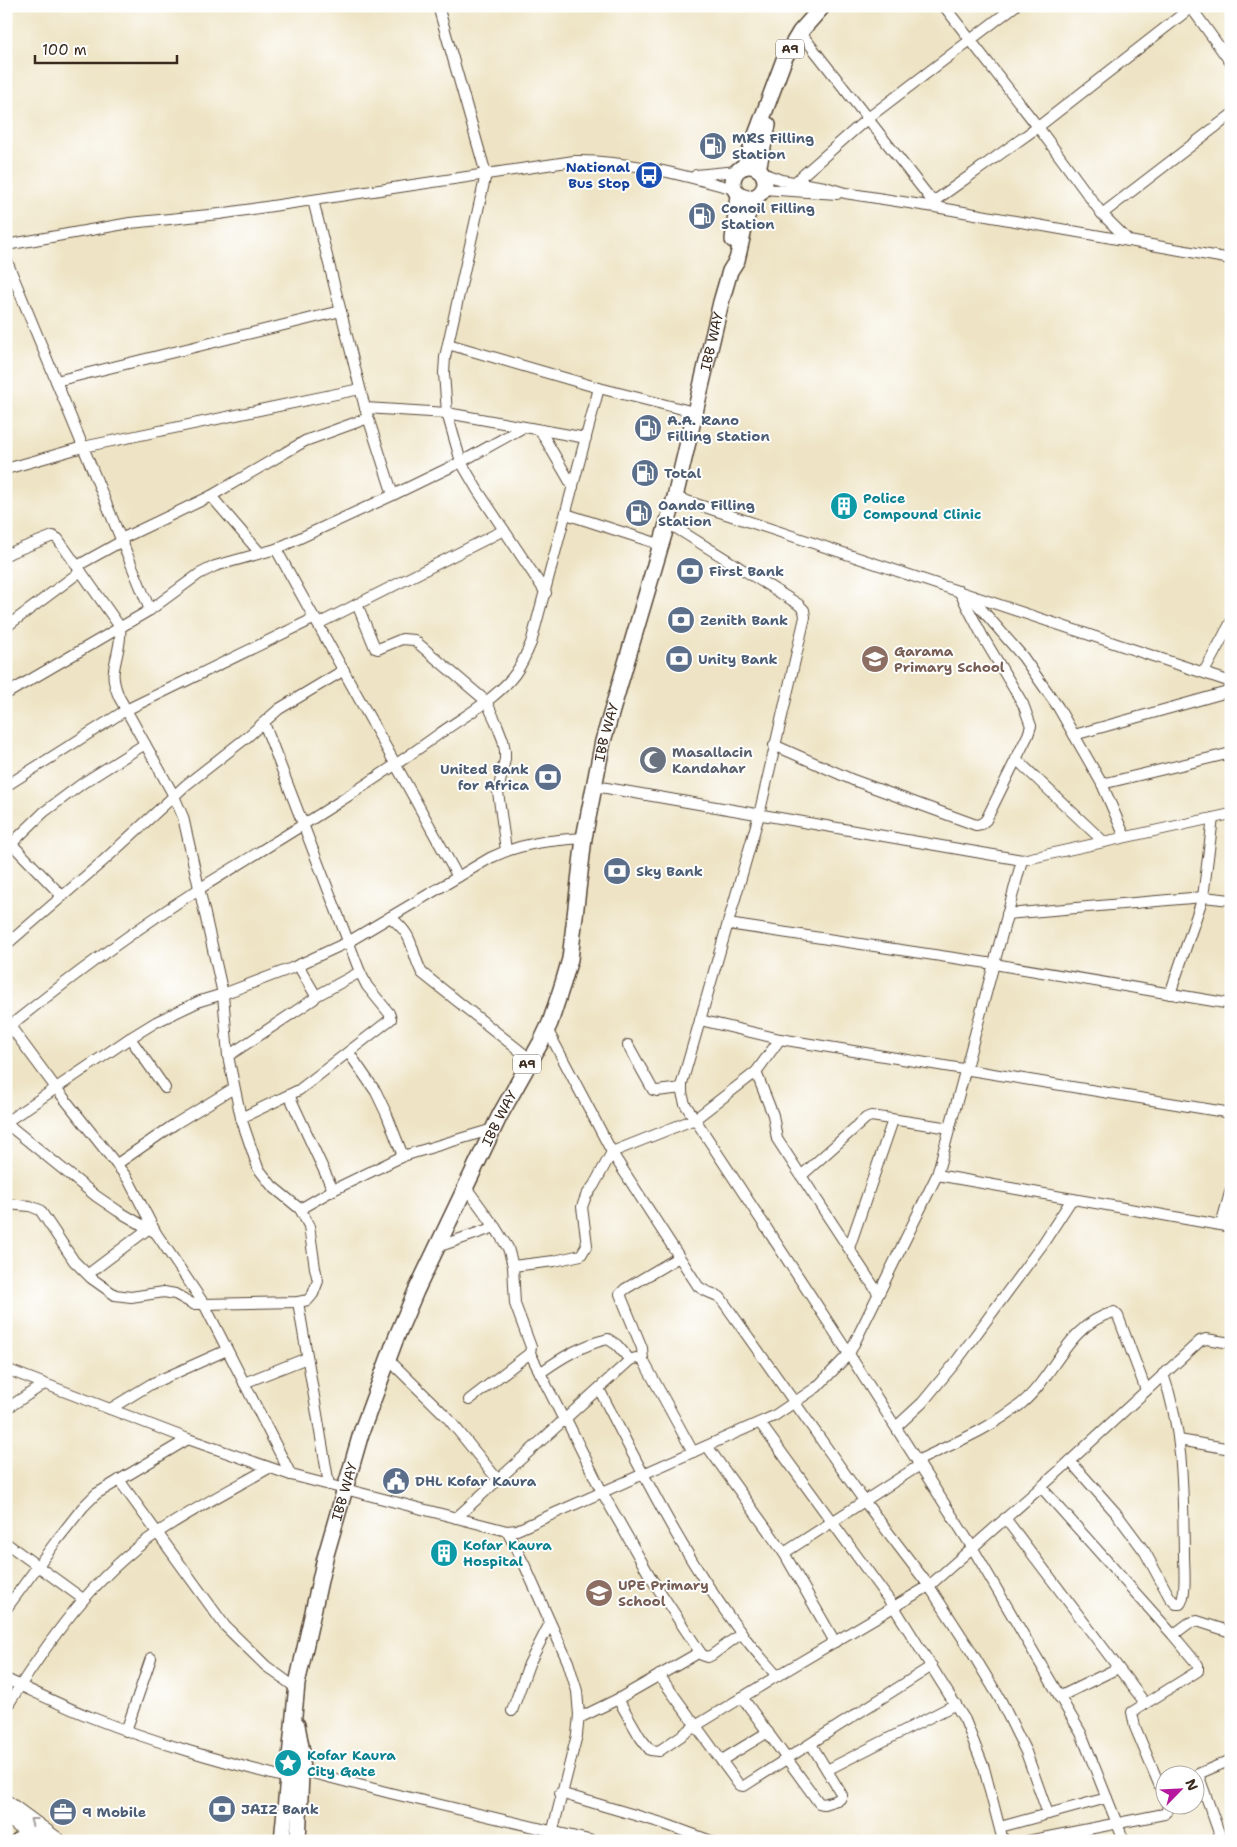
<svg xmlns="http://www.w3.org/2000/svg" width="1237" height="1847" font-family="'Shantell Sans',sans-serif">
<style>
.lines{fill:none;stroke-linecap:round;stroke-linejoin:round}
.minor-casing{stroke:#564637;stroke-width:12}
.major-casing{stroke:#564637;stroke-width:16}
.highway-casing{stroke:#564637;stroke-width:18}
.minor{stroke:#fff;stroke-width:10}
.major{stroke:#fff;stroke-width:14}
.highway{stroke:#fff;stroke-width:15}
.oneway{stroke:#a79f9a}
.labels{text-anchor:middle;stroke-width:4;stroke-linejoin:round;paint-order:stroke}
.shield{fill:#fff;stroke:#766a62;stroke-width:1}
.shield-label{font-size:12px;font-weight:bold;fill:#3b2a1e}
.service-label{font-size:14px;font-weight:bold;fill:#4e5e75;stroke:#fff;text-anchor:start}
.transit-label{font-size:14px;font-weight:bold;fill:#164399;stroke:#fff;text-anchor:end}
.street-label{font-size:14px;fill:#3b2a1e;stroke:#fff}
.culture-label{font-size:14px;font-weight:bold;fill:#0d838f;stroke:#fff;text-anchor:start}
.education-label{font-size:14px;font-weight:bold;fill:#785e54;stroke:#fff;text-anchor:start}
.worship-label{font-size:14px;font-weight:bold;fill:#5b616d;stroke:#fff;text-anchor:start}
</style>
<rect width="100%" height="100%" fill="#fff"/>
<filter id="ink" filterUnits="userSpaceOnUse"><feTurbulence type="fractalNoise" baseFrequency=".02" numOctaves="2"/><feDisplacementMap in="SourceGraphic" scale="10" xChannelSelector="R" yChannelSelector="G"/><feConvolveMatrix kernelMatrix="1 2 1 2 8 2 1 2 1" color-interpolation-filters="sRGB"/></filter>
<filter id="wash" filterUnits="userSpaceOnUse"><feTurbulence type="fractalNoise" baseFrequency=".0096" numOctaves="4" result="noise"/><feDisplacementMap in="SourceGraphic" scale="20" xChannelSelector="R" yChannelSelector="G"/><feGaussianBlur stdDeviation="1.12" result="paint"/><feColorMatrix in="noise" values="0 0 0 0 0 0 0 0 0 0 0 0 0 0 0 0 0 1.4 0 .05"/><feComposite in="paint" operator="in"/></filter>
<g filter="url(#wash)">
<rect width="100%" height="100%" fill="#eee4c5"/>
</g>
<g filter="url(#ink)">
<g class="lines">
<g class="minor-casing">
<g id="minor">
<polyline points="438,6 486,174 445,357 444,373 447,413 461,462 478,491 546,593"/>
<polyline points="944,6 1038,127 1102,214 1128,240"/>
<polyline points="1190,6 1231,63"/>
<polyline points="800,32 933,202"/>
<polyline points="762,173 781,180 825,187 845,193 941,208 1231,259"/>
<polyline points="696,175 737,171"/>
<polyline points="795,182 868,118 1015,6"/>
<polyline points="763,189 837,194"/>
<polyline points="313,200 365,408 393,495"/>
<polyline points="940,207 933,202 1038,127 1193,6"/>
<polyline points="1102,214 1231,115"/>
<path d="M6,245L130,223L219,214L574,161C627,160 683,175 734,189"/>
<polyline points="6,259 150,610"/>
<polyline points="448,344 599,388 694,412"/>
<polyline points="56,381 341,311"/>
<polyline points="365,408 447,413 586,438"/>
<polyline points="540,430 573,487"/>
<polyline points="6,469 83,447 360,389"/>
<polyline points="211,496 260,553"/>
<polyline points="675,497 1231,682"/>
<polyline points="566,514 662,545"/>
<polyline points="668,523 798,604 804,610 805,617 759,815 682,1083 682,1093 685,1104 849,1354 972,1547 1081,1733 1124,1841"/>
<polyline points="121,539 211,496 305,441 368,418"/>
<polyline points="276,549 458,877"/>
<path d="M6,555L12,552L53,536L58,539L120,627C122,642 116,655 114,670C112,680 116,689 119,697L174,796L183,817L223,994L228,1056L241,1118L258,1168L272,1186L300,1209L309,1226L315,1268L318,1281L313,1294L308,1300L298,1302L204,1304H193L175,1294L164,1292L131,1297L115,1295L91,1278L74,1261L40,1210L30,1206L6,1204"/>
<polyline points="77,566 122,541"/>
<polyline points="966,596 977,604 1023,657 1058,707 1102,784 1125,837"/>
<polyline points="357,604 375,648 378,649 402,639 414,640 486,701 496,722 503,740 505,751 505,759 498,792 506,850"/>
<polyline points="318,624 504,530"/>
<polyline points="6,627 81,571"/>
<polyline points="1204,672 1231,622"/>
<polyline points="6,694 150,610 199,574 215,566 276,549 393,495 461,462 524,427"/>
<polyline points="1074,735 1231,691"/>
<polyline points="774,745 853,780 976,825 981,824 986,820 1028,735 1031,726 1023,704 983,637 959,591"/>
<polyline points="1016,759 1104,842"/>
<polyline points="1102,784 1231,753"/>
<polyline points="6,786 126,710 315,618"/>
<polyline points="595,786 1022,860 1231,814"/>
<polyline points="6,838 62,896"/>
<polyline points="6,849 44,812 83,783 145,744"/>
<polyline points="1007,914 1203,897 1231,900"/>
<path d="M390,917C416,937 409,948 422,973L530,1059"/>
<polyline points="728,924 994,964 1231,1004"/>
<polyline points="6,945 102,862 186,785 246,738 279,709 344,670"/>
<polyline points="298,965 316,996"/>
<polyline points="1170,994 1203,897 1213,818"/>
<polyline points="700,1020 780,1039 1231,1113"/>
<polyline points="10,1026 56,1088 128,1179 156,1233 204,1304 291,1475"/>
<path d="M6,1029C68,979 131,932 199,889C280,839 362,790 439,734C463,717 492,701 511,679C521,668 525,656 531,643L599,388"/>
<path d="M547,1029L614,1156L698,1286C705,1292 712,1293 720,1297L865,1502L929,1586L968,1646L1000,1699L1026,1752L1048,1814"/>
<polyline points="130,1038 165,1088"/>
<polyline points="628,1045 653,1090 657,1091 682,1088"/>
<polyline points="349,1053 376,1092 387,1115 403,1156"/>
<polyline points="228,1056 314,999 316,996 360,972"/>
<polyline points="756,1072 773,1115 777,1139 878,1293"/>
<polyline points="289,1095 333,1190"/>
<polyline points="241,1118 299,1090 391,1019 389,1013 367,986 360,972 264,723"/>
<path d="M6,1122L130,1038L156,1022L200,1001L223,994L292,968L348,942L490,858C521,843 551,840 584,838"/>
<polyline points="6,1123 96,1196 118,1211 156,1233"/>
<polyline points="117,1164 175,1124 234,1088"/>
<polyline points="937,1175 1231,1227"/>
<polyline points="801,1176 866,1118 871,1116 950,1128"/>
<polyline points="465,1186 495,1227 508,1248 513,1266 515,1304 531,1347 530,1353 564,1420"/>
<polyline points="300,1209 333,1190 403,1156 493,1129"/>
<polyline points="1221,1225 1231,1189"/>
<polyline points="437,1247 495,1227"/>
<polyline points="849,1248 893,1120"/>
<polyline points="679,1257 625,1289 620,1294 642,1348 643,1360 693,1452"/>
<polyline points="513,1266 554,1261 581,1255 587,1245 582,1207 586,1196 594,1185 612,1152 695,1119 756,1072 780,1039"/>
<polyline points="89,1275 91,1272 148,1229"/>
<polyline points="298,1302 329,1485"/>
<polyline points="388,1359 447,1417 498,1480"/>
<polyline points="6,1369 188,1439 291,1475 507,1531 517,1530 774,1416 817,1387 849,1354 937,1175 1022,860"/>
<path d="M540,1373C561,1358 582,1345 608,1339L617,1345L630,1360"/>
<polyline points="244,1383 307,1358"/>
<path d="M599,1389C643,1474 686,1562 745,1638C755,1651 766,1663 777,1676"/>
<polyline points="469,1400 530,1353"/>
<polyline points="6,1409 44,1384"/>
<polyline points="110,1409 151,1384 227,1350"/>
<polyline points="566,1419 602,1492 651,1578 702,1655 708,1657 712,1655 742,1633"/>
<polyline points="760,1423 894,1607 965,1720 984,1768 1003,1841"/>
<polyline points="896,1427 922,1403 955,1363 1042,1245 1072,1199"/>
<polyline points="1179,1440 1231,1449"/>
<polyline points="707,1446 784,1553 835,1642"/>
<path d="M917,1461C952,1444 990,1429 1021,1404C1056,1375 1066,1325 1114,1312L1118,1316L1146,1390"/>
<path d="M1070,1461L1116,1513L1145,1552L1170,1598L1176,1604H1180C1187,1595 1184,1567 1184,1555C1183,1495 1184,1432 1163,1374"/>
<polyline points="119,1480 225,1626 266,1666 296,1688"/>
<polyline points="1041,1487 1173,1635 1198,1665 1198,1671 1132,1712 1135,1727 1164,1796"/>
<polyline points="456,1518 630,1360 636,1358 643,1360"/>
<polyline points="1005,1518 1145,1703"/>
<polyline points="507,1531 525,1566 568,1662 577,1691 579,1715 577,1735 550,1841"/>
<polyline points="6,1543 83,1599"/>
<polyline points="784,1553 920,1465"/>
<polyline points="6,1609 57,1540 83,1507 96,1494 188,1439"/>
<polyline points="1173,1635 1189,1623 1197,1621 1231,1632"/>
<polyline points="659,1675 739,1785 744,1786 932,1666"/>
<path d="M6,1679C35,1692 64,1707 93,1718C156,1743 221,1761 287,1778"/>
<polyline points="742,1697 819,1803 824,1804 840,1799 842,1795 811,1744"/>
<polyline points="1059,1697 1118,1668"/>
<polyline points="618,1699 640,1737 650,1750 659,1751 697,1725 777,1676 929,1586 1058,1472 1200,1341 1206,1339 1231,1343"/>
<path d="M6,1708C47,1643 93,1576 157,1533C193,1509 232,1489 269,1468"/>
<polyline points="512,1711 529,1664 550,1623"/>
<polyline points="579,1718 618,1699 700,1652"/>
<polyline points="126,1731 151,1658"/>
<polyline points="722,1760 768,1732"/>
<polyline points="1231,1760 1198,1774 1222,1841 1231,1838"/>
<polyline points="301,1770 390,1793 593,1841"/>
<polyline points="827,1770 956,1704"/>
<polyline points="560,1793 662,1823 711,1841"/>
<polyline points="1000,1827 1107,1798"/>
<polyline points="15,1841 26,1830"/>
<polyline points="1028,1841 1164,1814 1168,1810 1167,1804"/>
</g>
</g>
<g class="major-casing">
<g id="major">
<polyline points="6,1802 59,1841"/>
<polyline points="6,1816 40,1841"/>
</g>
</g>
<g class="highway-casing">
<g id="highway">
<circle cx="749" cy="182" r="16"/>
<polyline points="744,167 785,57 800,32 823,6"/>
<polyline points="758,169 768,125"/>
<polyline points="733,240 738,195"/>
<polyline points="297,1725 302,1752 298,1841"/>
<path id="s1" d="M282,1841L297,1684L325,1558L362,1430L396,1338L416,1291L500,1115L541,1042L550,1023L563,983L570,959L584,838L603,741L675,497L721,302L730,271L737,260L747,216L755,197"/>
</g>
</g>
<use href="#minor" class="minor"/>
<use href="#major" class="major"/>
<use href="#highway" class="highway"/>
</g>
<defs><path id="oneway-chevron" d="M-2-3.5L2.5 0L-2 3.5" fill="none" stroke-width="1.6" stroke-linecap="round" stroke-linejoin="round" transform="scale(1.25)"/></defs>
<use class="oneway" href="#oneway-chevron" transform="translate(33 1821) rotate(-143)"/>
</g>
<defs>
<g id="fuel-disc" transform="scale(1.4375)"><circle r="9.5" fill="#5c6f8a" stroke="#fff"/><path d="M-5.5-6h7V0h2V4h1.3V-2.5L3-4.5l.8-.8L6-3V5H2.5V1h-1V6h-7ZM-4.2-4.7v3.2H.2V-4.7Z" fill="#fff"/></g>
<g id="bus-disc" transform="scale(1.4375)"><circle r="9.5" fill="#1a4fb4" stroke="#fff"/><path d="M-5-6H5V4H4V6H2V4H-2V6H-4V4H-5ZM-3.5-4V0h7V-4ZM-3.5 1.2v1.5H-2V1.2ZM2 1.2v1.5H3.5V1.2Z" fill="#fff"/></g>
<g id="building-disc" transform="scale(1.4375)"><circle r="9.5" fill="#0f9aa8" stroke="#fff"/><path d="M-4-6H4V6H1V3H-1V6H-4ZM-2.5-4.3h1.7v1.8h-1.7ZM.8-4.3h1.7v1.8H.8ZM-2.5-1h1.7V.8h-1.7ZM.8-1h1.7V.8H.8Z" fill="#fff"/></g>
<g id="bank-disc" transform="scale(1.4375)"><circle r="9.5" fill="#5c6f8a" stroke="#fff"/><path d="M-6-4H6V4H-6ZM0-2.3a2.3 2.3 0 1 0 0 4.6a2.3 2.3 0 1 0 0-4.6Z" fill="#fff"/></g>
<g id="school-disc" transform="scale(1.4375)"><circle r="9.5" fill="#8d6e63" stroke="#fff"/><path d="M0-5L7-2L0 1L-7-2ZM-4 1L0 2.5L4 1V4Q0 6-4 4Z" fill="#fff"/></g>
<g id="mosque-disc" transform="scale(1.4375)"><circle r="9.5" fill="#6b7280" stroke="#fff"/><path d="M3.5-4.9A6 6 0 1 0 3.5 4.9A5 5 0 1 1 3.5-4.9Z" fill="#fff"/></g>
<g id="civic-disc" transform="scale(1.4375)"><circle r="9.5" fill="#5c6f8a" stroke="#fff"/><path d="M-.6-6.5H3V-4.5H.6V-3L4-1V1h2V6H-6V1h2V-1L-.6-3ZM-1.2 2.5V6h2.4V2.5Z" fill="#fff"/></g>
<g id="sight-disc" transform="scale(1.4375)"><circle r="9.5" fill="#0f9aa8" stroke="#fff"/><path d="M0-6L1.8-2.2L6-1.7L2.9 1.2L3.7 5.4L0 3.3L-3.7 5.4L-2.9 1.2L-6-1.7L-1.8-2.2Z" fill="#fff"/></g>
<g id="office-disc" transform="scale(1.4375)"><circle r="9.5" fill="#5c6f8a" stroke="#fff"/><path d="M-6-3h4V-5.5h4V-3h4V5H-6ZM-1-4.5V-3h2v-1.5ZM-6 0V1H6V0Z" fill="#fff"/></g>
</defs>
<g fill-rule="evenodd">
<use href="#fuel-disc" x="713" y="146"/>
<use href="#bus-disc" x="649" y="175"/>
<use href="#fuel-disc" x="702" y="216"/>
<use href="#fuel-disc" x="648" y="428"/>
<use href="#fuel-disc" x="645" y="473"/>
<use href="#building-disc" x="844" y="506"/>
<use href="#fuel-disc" x="639" y="513"/>
<use href="#bank-disc" x="690" y="571"/>
<use href="#bank-disc" x="681" y="620"/>
<use href="#bank-disc" x="679" y="659"/>
<use href="#school-disc" x="875" y="659"/>
<use href="#mosque-disc" x="653" y="760"/>
<use href="#bank-disc" x="548" y="777"/>
<use href="#bank-disc" x="617" y="871"/>
<use href="#civic-disc" x="396" y="1481"/>
<use href="#building-disc" x="444" y="1553"/>
<use href="#school-disc" x="599" y="1593"/>
<use href="#sight-disc" x="288" y="1763"/>
<use href="#bank-disc" x="222" y="1809"/>
<use href="#office-disc" x="63" y="1812"/>
</g>
<g class="labels">
<g class="shield">
<rect x="776" y="39.5" width="28" height="19" rx="4"/>
<rect x="513" y="1054.5" width="28" height="19" rx="4"/>
</g>
<g class="shield-label">
<text x="790" y="53">A9</text>
<text x="527" y="1068">A9</text>
</g>
<g class="service-label">
<text x="732" y="143">MRS Filling<tspan x="732" dy="16">Station</tspan></text>
<text x="721" y="213">Conoil Filling<tspan x="721" dy="16">Station</tspan></text>
<text x="667" y="425">A.A. Rano<tspan x="667" dy="16">Filling Station</tspan></text>
<text x="664" y="478">Total</text>
<text x="658" y="510">Oando Filling<tspan x="658" dy="16">Station</tspan></text>
<text x="709" y="576">First Bank</text>
<text x="700" y="625">Zenith Bank</text>
<text x="698" y="664">Unity Bank</text>
<text x="529" y="774" text-anchor="end">United Bank<tspan x="529" dy="16">for Africa</tspan></text>
<text x="636" y="876">Sky Bank</text>
<text x="415" y="1486">DHL Kofar Kaura</text>
<text x="241" y="1814">JAIZ Bank</text>
<text x="82" y="1817">9 Mobile</text>
</g>
<g class="transit-label">
<text x="630" y="172">National<tspan x="630" dy="16">Bus Stop</tspan></text>
</g>
<g class="street-label">
<text dy="5" stroke="none"><textPath href="#s1" startOffset="1571">IBB WAY</textPath></text>
<text dy="5" stroke="none"><textPath href="#s1" startOffset="1166">IBB WAY</textPath></text>
<text dy="5" stroke="none"><textPath href="#s1" startOffset="761">IBB WAY</textPath></text>
<text dy="5" stroke="none"><textPath href="#s1" startOffset="356">IBB WAY</textPath></text>
</g>
<g class="culture-label">
<text x="863" y="503">Police<tspan x="863" dy="16">Compound Clinic</tspan></text>
<text x="463" y="1550">Kofar Kaura<tspan x="463" dy="16">Hospital</tspan></text>
<text x="307" y="1760">Kofar Kaura<tspan x="307" dy="16">City Gate</tspan></text>
</g>
<g class="education-label">
<text x="894" y="656">Garama<tspan x="894" dy="16">Primary School</tspan></text>
<text x="618" y="1590">UPE Primary<tspan x="618" dy="16">School</tspan></text>
</g>
<g class="worship-label">
<text x="672" y="757">Masallacin<tspan x="672" dy="16">Kandahar</tspan></text>
</g>
</g>
<rect width="1237" height="1847" fill="none" stroke="#fff" stroke-width="25"/>
<g transform="translate(1180 1790) rotate(66)"><circle r="24" fill="#ffffff" stroke="#b1aaa5"/>
<path d="M0-4L9 19L0 12L-9 19Z" fill="#b5179e"/>
<text y="-8" font-size="14" font-weight="bold" text-anchor="middle" fill="#3b2a1e">N</text>
</g>
<path d="M35 55v8h142v-8" fill="none" stroke="#3b2a1e" stroke-width="2.5"/>
<text x="42" y="55" font-size="15" fill="#3b2a1e" stroke="#ffffff" stroke-width="4" paint-order="stroke">100 m</text>
</svg>
